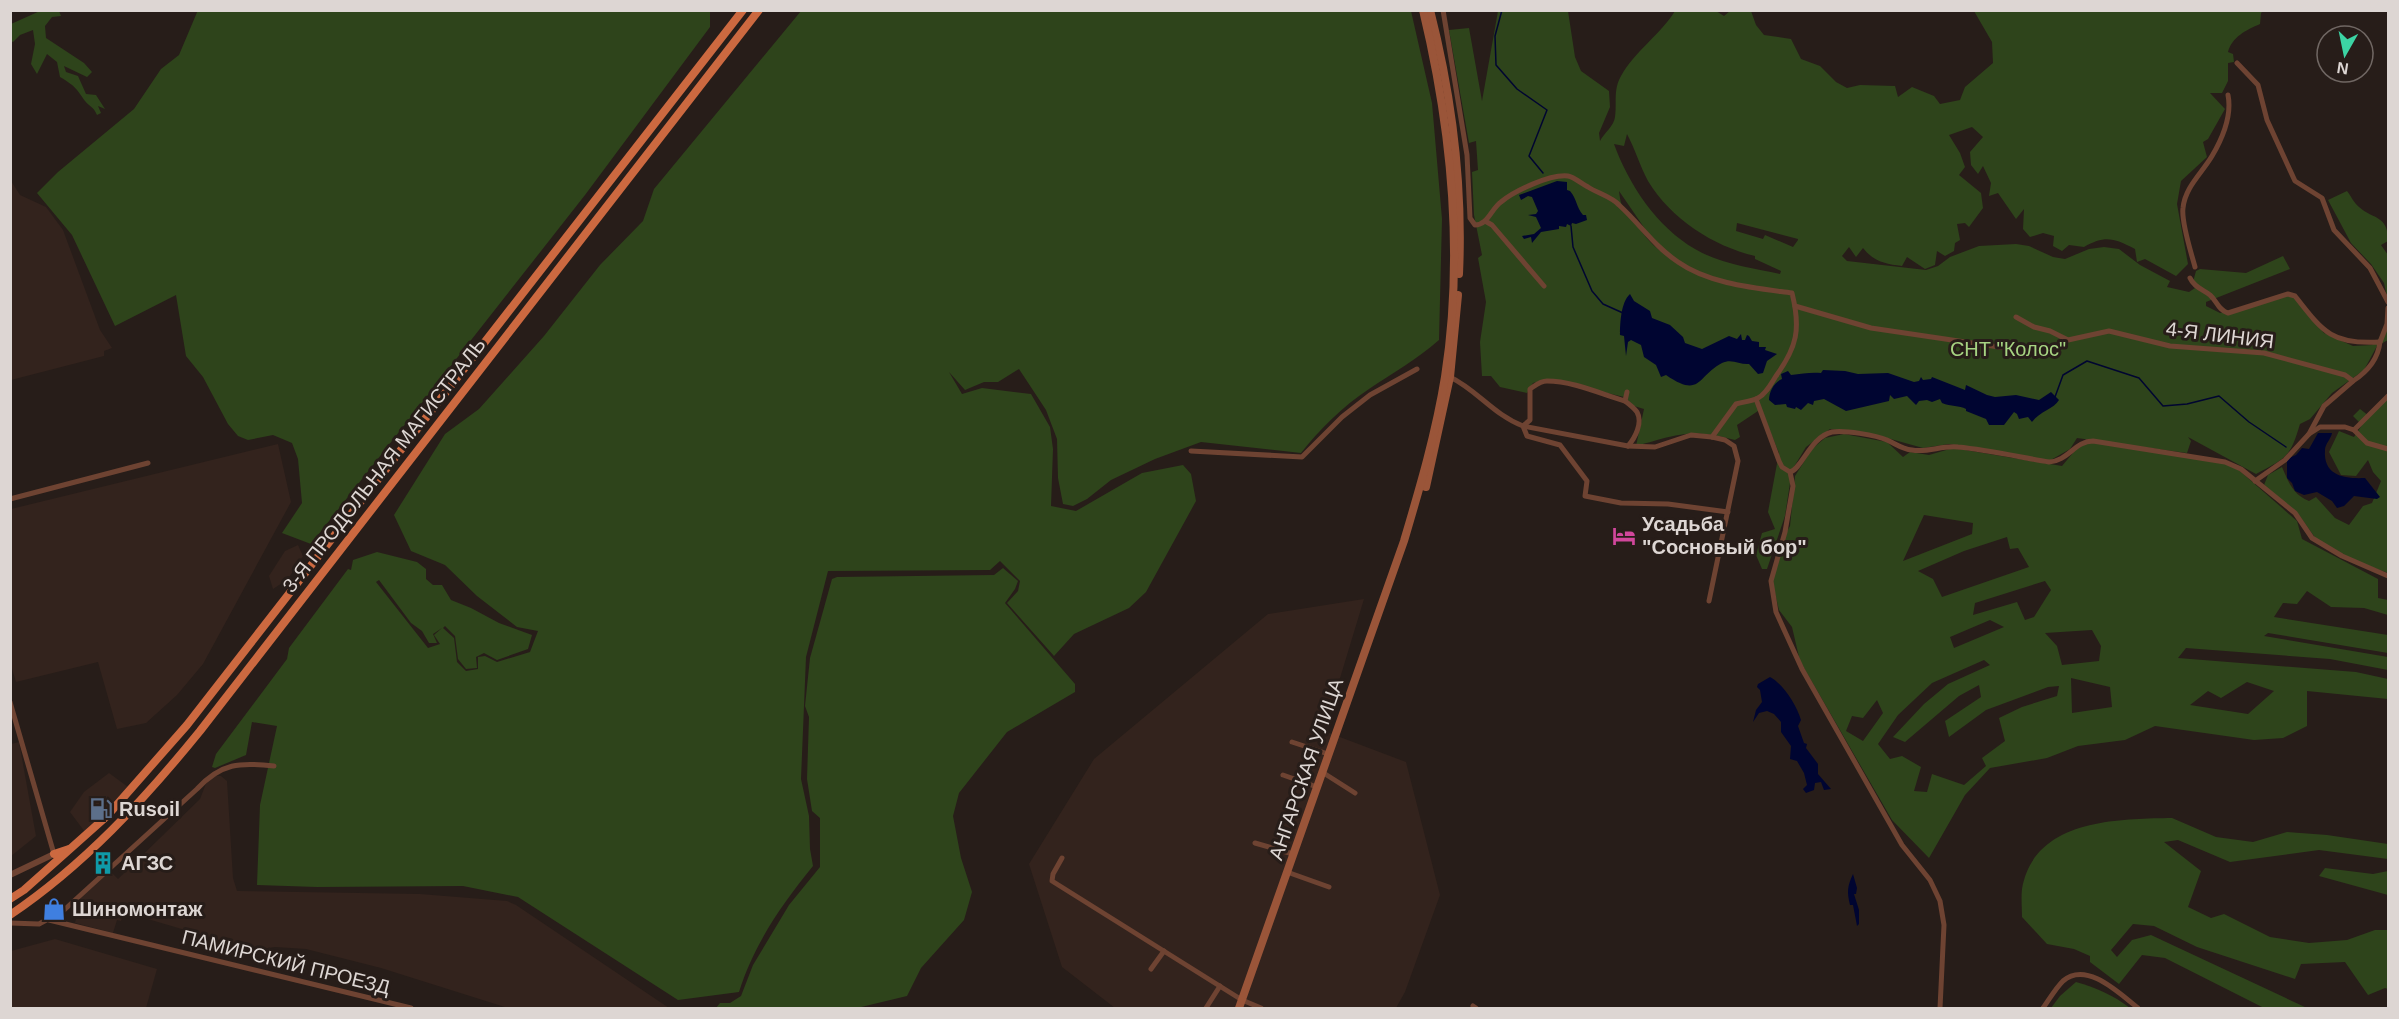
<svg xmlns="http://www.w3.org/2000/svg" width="2399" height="1019" font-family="Arial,sans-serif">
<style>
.built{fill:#33231d}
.green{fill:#2e441b;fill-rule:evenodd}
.water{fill:#000531}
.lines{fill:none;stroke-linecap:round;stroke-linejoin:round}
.stream{stroke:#000531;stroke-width:1.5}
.minor{stroke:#6e4332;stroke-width:5}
.tertiary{stroke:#6e4332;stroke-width:6}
.secondary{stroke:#9a5539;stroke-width:8}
.trunk{stroke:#cc6940;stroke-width:8}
.labels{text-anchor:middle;stroke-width:6;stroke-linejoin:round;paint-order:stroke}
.street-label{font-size:20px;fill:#ddd6d3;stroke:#271d19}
.park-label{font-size:20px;fill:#a6d382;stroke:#271d19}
.poi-label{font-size:20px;font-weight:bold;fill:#ddd6d3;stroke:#271d19;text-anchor:start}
</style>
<rect width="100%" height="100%" fill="#271d19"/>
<g class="built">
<polygon points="11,181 20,195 46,207 63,230 100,330 112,348 104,351 104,356 11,380"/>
<polygon points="278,444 291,502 203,664 177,695 146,723 117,729 98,662 16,682 10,662 11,509"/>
<polygon points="298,545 303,556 288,579 273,589 269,576 285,551"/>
<polygon points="1364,599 1324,731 1406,762 1440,895 1405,992 1396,1008 1115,1008 1062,967 1029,864 1094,759 1268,614"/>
<polygon points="19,742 36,836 11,856 11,744"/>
<polygon points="109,773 128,787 85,832 70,812 84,792"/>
<polygon points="214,776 221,776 227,781 233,878 237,891 420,894 507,901 516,905 669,1008 508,1008 381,968 306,949 275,947 252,950 237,948 236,945 124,912 121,921 117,920 113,933 75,923 81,896 110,871 118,879 200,799 207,781"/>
<polygon points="55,939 157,969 146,1008 11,1008 11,951"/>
</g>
<g class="green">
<polygon points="198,10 710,11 710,27 585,195 311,544 282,533 302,503 298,459 292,443 273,435 248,440 238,436 228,424 203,377 186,356 176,295 115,326 72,235 37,193 58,172 134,109 161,69 179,55"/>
<path d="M40,11H59L61,16L52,17L45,26L46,38L84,63L92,72L87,77L64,66L66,72L78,76L86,94L96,95L105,109L98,106L101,113L97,115C93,106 90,107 85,101C76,88 75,86 60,77L57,62L47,54L37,74L31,64L35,44L33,30L20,35L13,42L11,41V24Z"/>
<path d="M801,11H1411L1432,103L1442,219L1439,340C1417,359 1393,373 1369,389C1343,406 1320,429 1301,453L1201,442L1155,459L1111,480L1087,499L1073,506L1063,504L1058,478L1057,439L1046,410L1019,369L998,382H984L965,390L949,372L962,394L982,388L1031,394L1050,427L1053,449L1051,506L1076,511L1142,473L1183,465L1191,474L1196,501L1146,592L1129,608L1074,634L1054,656L1007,603L1018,591L1020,581L1000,561L990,570L828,571L806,657L801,779L809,816L810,849L813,866C782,904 754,944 739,992L678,1000L518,897L463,886L317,887L257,885L260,805L277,726L252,722L246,755L215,768L212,767L216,754L287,659L289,648L348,569L351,570L353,560L377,552L417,562L426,569V579L433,585H442L451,600L471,608L499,623L532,635L528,649L497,660L484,653L476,657L477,668L466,669L458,659L455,636L445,626L443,628L454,638L457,662L466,671L478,669V657L485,656L497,662L530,652L538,631L517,627L477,596L445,565L411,551L394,515L445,434L479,409L544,336L600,265L643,221L654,189ZM379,580L411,623L422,631L429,643H437L433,634L442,628L434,635L440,644L428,648L376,582Z"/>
<path d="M1498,11H1568L1575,57L1581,71L1609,91L1610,107L1599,133L1600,141C1604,133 1614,126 1615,117C1617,102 1613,90 1621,76C1635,51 1660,35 1675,11H1716L1724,16L1730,11H1751L1756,25L1764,35L1791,39L1801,59L1820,66L1836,82L1847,88L1860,85L1895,86L1898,97L1912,87L1934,96L1940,104L1960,100L1965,87L1993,63L1992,42L1974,11H2263L2261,13L2260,24C2246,30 2232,37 2228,52L2233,54L2234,62L2228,63V81L2222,93H2210L2225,109L2208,139L2203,142L2207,157L2181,181L2177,204L2188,264L2176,276L2145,259L2137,262L2135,249C2114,238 2105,235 2084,247L2069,245L2062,251L2053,246L2054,236L2043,233L2030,237L2023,229L2024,209L2016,219L1998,193L1989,196L1991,183L1983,166L1978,174L1971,165L1970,152L1983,137L1972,127L1949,135L1960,153L1965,167L1959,175L1981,193L1983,208L1969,227L1965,223L1957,224L1960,240L1955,243L1954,251L1945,256L1937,251L1935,265L1925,269L1907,257L1902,266C1886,264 1874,262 1863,248L1856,257L1849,247L1842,256L1847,261L1926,270L1938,266L1950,257L1979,246L2016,244L2029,246L2053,257L2065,259L2089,249L2104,247L2119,249L2140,265L2170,281L2167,287L2189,292L2198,286L2193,282L2196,271L2200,269L2246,273L2283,256L2290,269L2206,302V306L2220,313L2288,296L2295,298L2324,333L2353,346L2372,345L2386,332L2388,308V340L2377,346L2364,370L2332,393L2310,419L2300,424C2290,458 2286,458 2256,474L2188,437L2191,441L2187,453L2077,438L2070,449L2049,461L1949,444L1923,448L1880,436L1830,429L1806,447L1792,470L1785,516L1767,569H1762L1756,555L1762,533L1775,529L1768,512L1779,453L1761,409L1737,425L1740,437L1735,440C1691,428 1679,434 1636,446L1644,409L1634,406L1624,397L1548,379L1533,383L1527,393L1500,387L1491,376H1482L1480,342L1486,302L1478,258L1482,255L1474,215L1472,172L1478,170L1476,141L1469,143L1449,30L1469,28L1482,101ZM1627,134C1635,149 1640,166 1648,181C1671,219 1713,246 1755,256V259L1781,271L1780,274C1753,268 1720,264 1695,249C1657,227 1629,185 1614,144L1624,146ZM1619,191L1654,242L1680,262C1656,251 1648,241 1633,220C1623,207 1621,208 1619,191ZM1737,223L1798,239V240L1793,247L1765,235L1763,239L1736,231Z"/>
<path d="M2347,191C2351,196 2354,203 2359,207C2374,220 2388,215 2388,241L2381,245L2388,255V301L2384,283L2371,264L2351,243L2328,200Z"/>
<path d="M2388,399V573L2353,560L2316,539L2299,515L2264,485L2268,475L2282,467C2288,481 2293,495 2309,501L2316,497L2335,518L2349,525L2363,506L2372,503L2381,481L2373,472L2368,460L2356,476L2341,475L2329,452L2339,431L2354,437L2362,425L2353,416L2360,409L2369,416Z"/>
<path d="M1844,434L1887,442L1903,457L1910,452L1929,455L1953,448L2062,466L2077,448L2089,441L2233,465L2297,521L2302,539L2378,579V598L2388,600V615L2364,608L2331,607L2307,591L2297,604L2283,603L2274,617L2388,635V653L2268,633L2264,636L2388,657V670L2330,659L2186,648L2178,658L2356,672L2388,679V699L2307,691V726L2283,738L2254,740L2155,726L2125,740L2078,746L2047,758L1990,768L1965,795L1929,858L1892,820L1800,661L1792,627L1779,610L1772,581L1783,538L1790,526L1795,476L1812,449L1825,438ZM1924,515L1973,523L1972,534L1903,561ZM2007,537L2010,549L2018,548L2029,567L1942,597L1933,579L1918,571L1964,551ZM2045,581L2051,590L2034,617L2025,620L2017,602L1973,615L1975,603ZM1990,620L2004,627L1954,648L1950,637ZM2092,630L2101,646L2099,661L2062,665L2057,646L2045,633ZM1984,660L1990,665L1948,684L1924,704L1893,737L1905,742L1959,696L1979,685L1981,697L1945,721L1949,737L1986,710L2048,687L2059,686L2057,696L2022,707L1999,718L2005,741L1982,758L1986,766L1964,785L1932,774L1927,792L1914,791L1921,767L1902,756L1890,759L1878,744L1898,715L1932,683ZM2071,678L2110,687L2112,707L2072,713ZM2247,682L2274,691L2248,714L2190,705L2208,691L2221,698ZM1877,700L1883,713L1863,741L1846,731L1852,716L1863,718Z"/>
<polygon points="1003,568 1018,581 1015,589 1005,603 1075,684 1075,692 1007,732 959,793 953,816 961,858 972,892 964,920 921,968 907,996 857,1008 716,1008 720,1003 730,1003 741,996 753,965 789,905 820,867 820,818 812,811 807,779 809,717 805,706 810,658 832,579 837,577 994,575"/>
<path d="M2172,818L2216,837L2253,842L2287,832L2327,835L2388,844V859L2319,850L2230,862L2178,840L2164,842L2201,871L2188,907L2211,918L2224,914L2270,937L2309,943L2347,940L2375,930H2388V989L2385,988L2368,995L2345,962L2301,964L2295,979L2197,947L2154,926L2133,924L2111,950L2117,957L2132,940L2151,935L2307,1008H2264L2165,958L2142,955L2119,984L2090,962V956L2074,949L2047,944L2022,917C2022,908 2021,898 2022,889C2034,819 2117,819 2172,818Z"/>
<polygon points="2325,868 2373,874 2388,871 2388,895 2319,876"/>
<path d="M2076,982C2097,988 2113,995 2130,1008H2051L2060,996Z"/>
</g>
<g class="water">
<path d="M1557,181L1567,182V190L1570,191C1577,199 1576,207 1583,215H1586L1587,220L1576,224L1572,223L1571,226L1567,224L1566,227L1559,226V229L1541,232L1532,243L1531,237L1524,239L1522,236L1534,234L1541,228L1536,217L1528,215L1536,214L1538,211L1532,197L1528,196L1521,200L1519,195Z"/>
<path d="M1630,294L1634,301L1650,311L1652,318L1670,325L1683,337L1685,343L1702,349L1729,336L1737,339L1741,334L1742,340H1745L1747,335L1749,336L1752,341L1759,342V347H1766L1765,350L1777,354L1767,361L1763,373L1758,374L1749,364C1740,365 1732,358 1722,363C1697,376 1701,399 1666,375L1661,377L1656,365L1644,357L1641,345L1631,340L1628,342L1626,356L1624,336L1620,335C1620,323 1621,302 1630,294Z"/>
<path d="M1823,370L1845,371L1858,374L1888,373L1914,382L1919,381L1921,377L1923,380L1931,379L1932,377L1965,390L1966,385L1987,395L1995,397L2016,395L2039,400L2051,392L2059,400C2054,409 2040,411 2032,422L2028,417L2019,419L2017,414L2014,412L2004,425H1989L1986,419L1966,411V409C1959,405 1951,407 1942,403L1940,399L1932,402L1927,400L1919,401L1916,405L1907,396L1894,399L1890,395L1889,401L1846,411L1824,399L1814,401L1813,405L1808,403L1801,410L1796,407L1795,409L1787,407L1786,404L1775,405L1769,400C1769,392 1774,382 1782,379L1781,374L1788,371L1791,375C1802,374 1810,372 1821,373Z"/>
<path d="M2318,433H2332C2331,439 2325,444 2325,450C2323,476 2345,479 2365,478L2380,497L2377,499L2354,496L2344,506L2337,508L2332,501L2317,492L2304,495L2295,491L2292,483L2287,478V459L2296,455L2302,448L2309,449Z"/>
<path d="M1770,677C1783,684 1796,704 1801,720L1798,726L1804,743L1807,744L1806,748L1818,764V774L1831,789L1824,790L1821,782L1815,783L1814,790L1806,793L1803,789L1807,785L1804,773L1797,761L1790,759L1791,746L1781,732V722L1774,714L1767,711L1759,713L1753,722L1756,710L1762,702L1760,690L1757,687L1758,684Z"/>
<path d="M1853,874L1857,888L1856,894H1854L1859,910V924L1857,926L1853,905H1850C1847,892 1847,887 1853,874Z"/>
</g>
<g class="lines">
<g class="stream">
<polyline points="1502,10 1495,36 1496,65 1517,89 1547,110 1529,156 1543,173"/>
<polyline points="1571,226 1573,247 1592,291 1603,304 1623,313"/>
<polyline points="2055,397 2063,375 2087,361 2139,378 2163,406 2187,404 2219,396 2249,422 2286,447"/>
</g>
<g class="minor">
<path d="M1443,10L1467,155L1470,218L1475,225C1488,225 1491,209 1501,202C1514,191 1550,174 1568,176C1574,177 1582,184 1588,187C1597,193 1612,197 1619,205C1640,224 1654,246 1678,262C1709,284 1755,288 1792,293C1801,329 1797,347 1776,376C1771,384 1766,394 1758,398C1752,401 1743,402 1736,404L1712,437"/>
<polyline points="2237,63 2258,85 2267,120 2295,181 2322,198 2334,230 2370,268 2388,302"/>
<polyline points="1485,221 1492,225 1544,286"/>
<path d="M2195,267C2191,252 2181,222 2183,208C2185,187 2202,173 2212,156C2222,139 2232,115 2228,95"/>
<path d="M2190,278C2194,287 2202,289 2210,295C2217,301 2218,310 2228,313L2288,294L2295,296C2323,332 2332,345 2380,342C2378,359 2367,372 2353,381"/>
<polyline points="1795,306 1871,328 2026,351"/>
<polyline points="2016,317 2034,327 2050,331 2068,340 2109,331 2170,346 2264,353 2345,375 2353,381 2324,406 2309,434"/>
<polyline points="2380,342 2387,324 2388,308"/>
<path d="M1450,377C1477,390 1494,415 1523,426L1628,446L1655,447L1691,435L1712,437L1725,440L1734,446L1738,461L1709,601"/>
<path d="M1627,392L1625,401C1601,394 1573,381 1547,381C1540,381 1536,385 1530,389V420L1523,426L1527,436L1560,445L1587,481L1585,496L1621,503L1668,504L1728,512"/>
<polyline points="1756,399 1779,461 1782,467 1790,472 1793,486 1785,532 1771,581 1776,612 1802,669 1902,845 1930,880 1940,901 1944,925 1940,1008"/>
<path d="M1625,401C1629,404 1634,408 1637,412C1643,423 1635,438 1628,446"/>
<polyline points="2354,430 2388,396"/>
<polyline points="1191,451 1302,457 1342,417 1370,395 1417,369"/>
<path d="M1790,472C1802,469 1810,437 1832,432C1844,430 1876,435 1887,440C1896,444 1902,449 1912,450C1928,453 1942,445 1958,447C1989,450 2019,457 2049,462C2068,461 2075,441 2093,441L2225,462L2241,469L2295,513L2312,538L2342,556L2388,576"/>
<polyline points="2255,481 2285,460 2309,434 2320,427 2345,427 2354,430 2367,443 2388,449"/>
<polyline points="10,499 148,463"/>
<polyline points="10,702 54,854"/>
<polyline points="1292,742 1328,754"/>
<polyline points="1322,772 1355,793"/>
<polyline points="1283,775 1317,787"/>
<polyline points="1255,843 1293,854"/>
<polyline points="1062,858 1053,874 1052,881 1242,1000 1261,1008"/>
<polyline points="1287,872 1329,887"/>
<polyline points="49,920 411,1008"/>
<path d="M10,923L39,924L63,911L197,789C221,763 240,762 274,766"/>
<polyline points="1151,969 1164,951"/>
<polyline points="1473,1006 1476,1008"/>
<polyline points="1206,1008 1220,986"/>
<path d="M2043,1008C2049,1000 2055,989 2063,981C2087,960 2121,995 2138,1008"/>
</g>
<polyline class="tertiary" points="10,875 54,854"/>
<g class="secondary">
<path d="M1430,10C1452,96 1463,186 1459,274"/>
<polyline points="1426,487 1450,377 1458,295"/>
<path d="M1239,1008L1404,541C1420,487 1436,433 1445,377C1464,254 1452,131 1423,10"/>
</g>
<g class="trunk">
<polyline points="54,854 69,849"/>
<polyline points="10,899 24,890 107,816 187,725 743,10"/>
<path d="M10,915C84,865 144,800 200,731L759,10"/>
</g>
</g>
<defs>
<g id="hotel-bare" transform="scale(1.8)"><path d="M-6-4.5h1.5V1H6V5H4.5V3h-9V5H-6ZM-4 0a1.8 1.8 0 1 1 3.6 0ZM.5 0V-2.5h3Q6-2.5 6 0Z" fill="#d1479c" stroke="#271d19" stroke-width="2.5" paint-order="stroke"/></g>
<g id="fuel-bare" transform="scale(1.8)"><path d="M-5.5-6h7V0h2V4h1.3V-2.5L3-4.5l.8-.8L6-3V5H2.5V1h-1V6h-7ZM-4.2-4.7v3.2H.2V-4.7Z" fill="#5c6f8a" stroke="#271d19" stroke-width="2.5" paint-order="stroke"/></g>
<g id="building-bare" transform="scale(1.8)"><path d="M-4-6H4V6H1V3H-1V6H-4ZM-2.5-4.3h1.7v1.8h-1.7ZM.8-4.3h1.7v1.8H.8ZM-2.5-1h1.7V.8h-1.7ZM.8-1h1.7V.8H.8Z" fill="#0f9aa8" stroke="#271d19" stroke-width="2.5" paint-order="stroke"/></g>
<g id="shop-bare" transform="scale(1.8)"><path d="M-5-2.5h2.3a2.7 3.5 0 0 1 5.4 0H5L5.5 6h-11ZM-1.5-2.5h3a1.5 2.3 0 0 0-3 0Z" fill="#3f7fe0" stroke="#271d19" stroke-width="2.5" paint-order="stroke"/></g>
</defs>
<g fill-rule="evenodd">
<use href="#hotel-bare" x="1624" y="536"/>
<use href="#fuel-bare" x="101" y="809"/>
<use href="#building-bare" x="103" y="863"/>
<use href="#shop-bare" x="54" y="909"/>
</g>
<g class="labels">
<g class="street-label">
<text transform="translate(2220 335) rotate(7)" y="7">4-Я ЛИНИЯ</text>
<text transform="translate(384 465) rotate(-52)" y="7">3-Я ПРОДОЛЬНАЯ МАГИСТРАЛЬ</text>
<text transform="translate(1306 769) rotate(-71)" y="7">АНГАРСКАЯ УЛИЦА</text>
<text transform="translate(286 962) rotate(14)" y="7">ПАМИРСКИЙ ПРОЕЗД</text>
</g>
<g class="park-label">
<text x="2008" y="356">СНТ "Колос"</text>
</g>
<g class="poi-label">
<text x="1642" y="531">Усадьба<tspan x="1642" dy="23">"Сосновый бор"</tspan></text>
<text x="119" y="816">Rusoil</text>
<text x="121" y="870">АГЗС</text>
<text x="72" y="916">Шиномонтаж</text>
</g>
</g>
<rect width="2399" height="1019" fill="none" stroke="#ddd6d3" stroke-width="24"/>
<g transform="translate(2345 54) rotate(189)"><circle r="28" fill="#271d19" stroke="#706763" stroke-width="1.5"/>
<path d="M0-4.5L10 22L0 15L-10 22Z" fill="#3cd4a4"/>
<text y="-9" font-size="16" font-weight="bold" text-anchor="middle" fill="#ddd6d3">N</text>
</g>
</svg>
